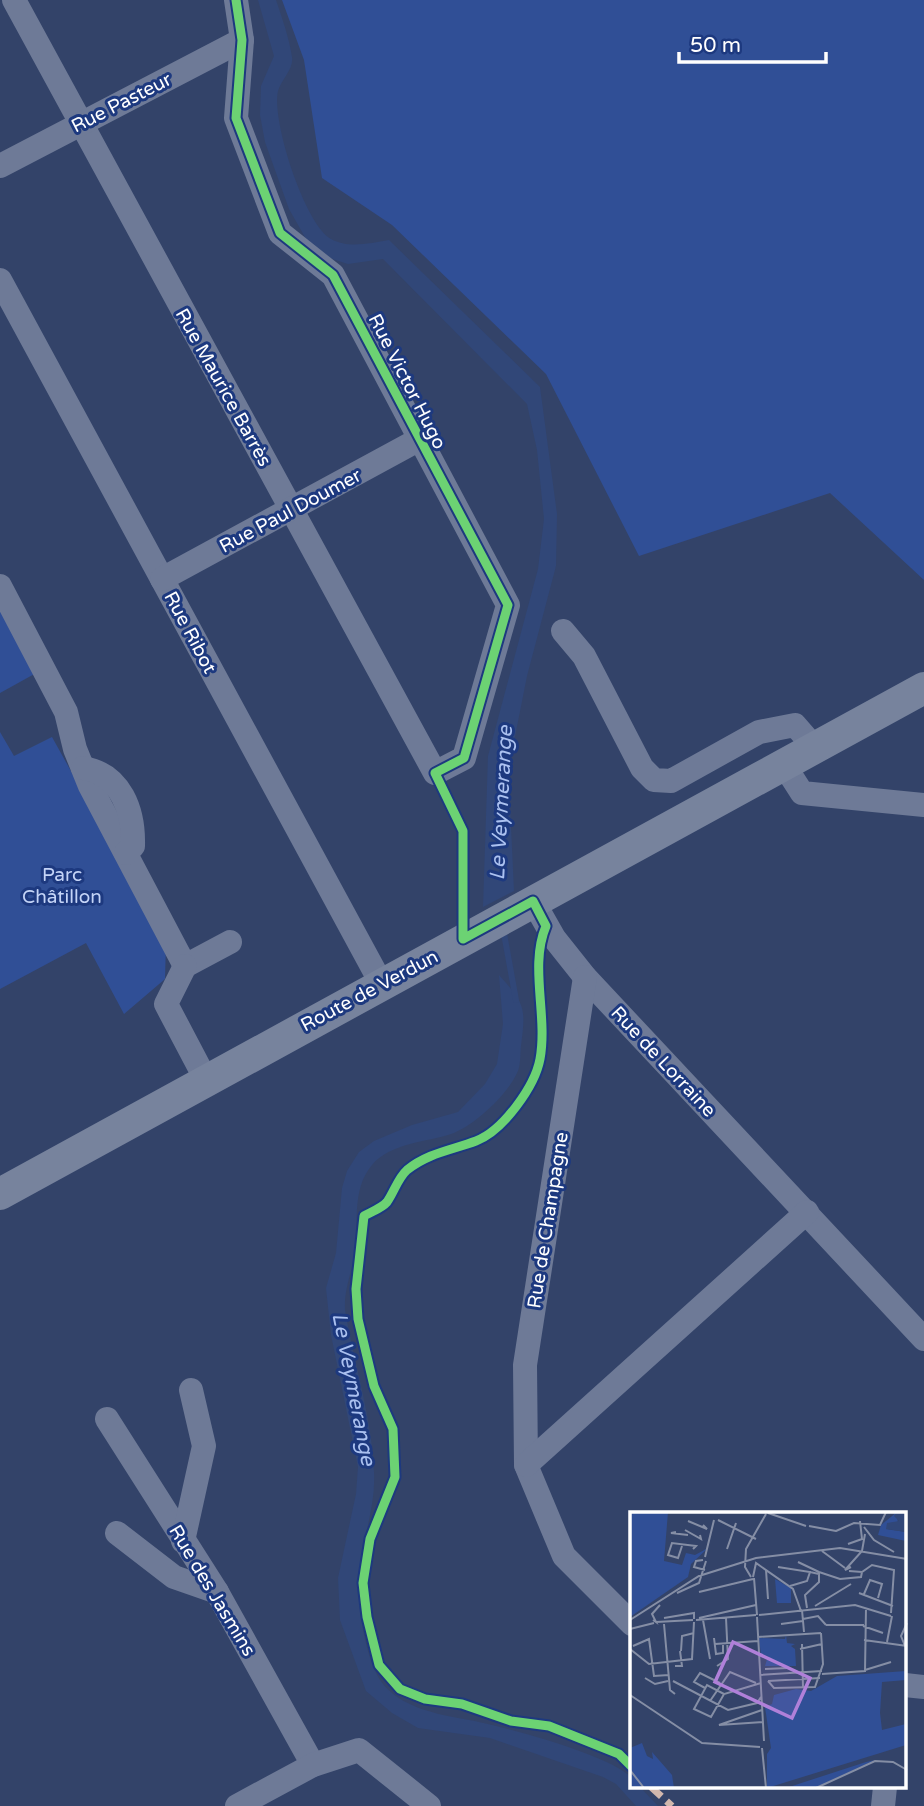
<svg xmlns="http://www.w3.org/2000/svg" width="924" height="1806" font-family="'Varela Round',sans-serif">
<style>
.green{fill:#304f96}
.water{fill:#314778}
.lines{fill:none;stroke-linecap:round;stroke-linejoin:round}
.stream{stroke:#314778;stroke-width:6}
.minor{stroke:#6e7a97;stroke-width:24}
.major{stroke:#77839d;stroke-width:32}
.quiet{stroke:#d1b7ad;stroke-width:7;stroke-dasharray:14 7;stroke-linecap:butt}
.cycleway-casing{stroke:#1d397f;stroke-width:13}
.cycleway{stroke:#6cd273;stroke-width:9}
.labels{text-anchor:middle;stroke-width:6;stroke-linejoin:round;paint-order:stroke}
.street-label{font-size:19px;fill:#fff;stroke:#1d397f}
.park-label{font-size:19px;fill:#c4d4f7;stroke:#1d397f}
.water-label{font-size:21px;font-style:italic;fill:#abc1f0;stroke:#1d397f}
.inset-road{fill:none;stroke:#858ea5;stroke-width:2}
.view{fill:#b080d9;fill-opacity:0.15;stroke:#b080d9;stroke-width:3.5}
.inset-edge{fill:none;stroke:#fff;stroke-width:3.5}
</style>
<rect width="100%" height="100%" fill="#334369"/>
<g class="green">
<polygon points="282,0 924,0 924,580 830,493 639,556 546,374 392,225 322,178 304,60"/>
<polygon points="0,601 38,672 0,693"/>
<polygon points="0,732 14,756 52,737 166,942 165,979 124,1014 86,943 0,989"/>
</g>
<g class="water">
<path d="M258,0H276C282,18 289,37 292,57C294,69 281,80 278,91C271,120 305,225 331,239C349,249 370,243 389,240L540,387L557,514L556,566L527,676L511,757L509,784L514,891L483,907L488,756L538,569L544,519L537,450L527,404L383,259L348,264L323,256L310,246L289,209L265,142L260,115L261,86L274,56Z"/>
<path d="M499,975C525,1004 526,1007 521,1046C520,1054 521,1066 517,1073C507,1095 474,1126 451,1134C427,1142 390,1143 372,1165C350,1191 360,1227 354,1258C350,1277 344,1291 345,1310C354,1364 372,1417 374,1472C376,1505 363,1538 359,1571C356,1599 365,1662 383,1684C401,1706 432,1713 458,1718C493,1723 610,1754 632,1778V1787H640L658,1806H636L616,1784L603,1777L490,1738L418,1728L392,1713L366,1691L340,1620L338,1578L356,1494L358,1467L331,1335L326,1288L336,1253L342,1188L347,1171L359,1152L374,1141L412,1125L458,1112L485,1084L497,1064L503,1024Z"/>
</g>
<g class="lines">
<polyline class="stream" points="503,928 516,1000"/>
<g class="minor">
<polyline points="14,0 435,773 464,758 508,605 333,275 280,233 236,118 242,40 236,0"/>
<polyline points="0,166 242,40"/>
<polyline points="0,280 381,983"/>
<polyline points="162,579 418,440"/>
<polyline points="0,586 66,712 75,749 90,786 185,966 230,942"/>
<polyline points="563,631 584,656 642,768 654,780 671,781 759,732 795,725 815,748"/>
<polyline points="784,765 802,793 924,805"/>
<path d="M83,768C121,774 134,811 133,846L126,853"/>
<polyline points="533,901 554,938 585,977 924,1339"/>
<polyline points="185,966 166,1004 206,1080"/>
<polyline points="585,977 525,1365 526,1465 564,1556 632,1624"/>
<polyline points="107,1419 217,1592 313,1765"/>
<polyline points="526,1465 807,1212"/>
<polyline points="117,1533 174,1577 217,1592"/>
<polyline points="183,1541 204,1446 191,1390"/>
<polyline points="905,1685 924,1687"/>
<polyline points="237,1806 313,1765 359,1750 429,1806"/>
<polyline points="883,1806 885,1787"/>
</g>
<polyline class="major" points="0,1194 924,688"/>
<polyline class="quiet" points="651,1787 672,1806"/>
<g class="cycleway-casing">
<path id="cycleway" d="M236,0L242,40L236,118L280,233L333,275L508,605L464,758L435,773L463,831V939L533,901L546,926C529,966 548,1015 540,1059C535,1086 503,1131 476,1141C452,1150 428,1153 407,1170C398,1178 394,1192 387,1202C382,1208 371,1212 364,1216L356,1289L358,1319L374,1386L393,1429L395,1477L370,1539L363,1583L367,1617L379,1665L400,1689L425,1699L462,1704L511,1721L549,1726L619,1754L632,1767"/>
</g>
<use href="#cycleway" class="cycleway"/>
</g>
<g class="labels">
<g class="street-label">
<text transform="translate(121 102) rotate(-27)" y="7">Rue Pasteur</text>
<text transform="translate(408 381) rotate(63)" y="7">Rue Victor Hugo</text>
<text transform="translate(224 387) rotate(61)" y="7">Rue Maurice Barrès</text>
<text transform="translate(290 510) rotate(-28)" y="7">Rue Paul Doumer</text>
<text transform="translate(191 632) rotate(62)" y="7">Rue Ribot</text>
<text transform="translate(369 990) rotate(-28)" y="7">Route de Verdun</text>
<text transform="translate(664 1061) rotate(47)" y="7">Rue de Lorraine</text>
<text transform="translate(547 1220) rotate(-81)" y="7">Rue de Champagne</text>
<text transform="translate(213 1590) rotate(59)" y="7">Rue des Jasmins</text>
</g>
<g class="park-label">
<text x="62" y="881">Parc<tspan x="62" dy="22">Châtillon</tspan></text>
</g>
<g class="water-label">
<text transform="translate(501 803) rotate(-87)" y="7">Le Veymerange</text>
<text transform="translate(354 1389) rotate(79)" y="7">Le Veymerange</text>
</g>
</g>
<g transform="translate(630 1512)">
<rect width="276" height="276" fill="#334369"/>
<path d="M0,0H38L34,49L52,53L56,41L65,43L78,36L61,52L58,65L0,105ZM267,0L268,14L276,17H256L276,20V29L248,23L251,13ZM145,67L161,76V91H147ZM156,123L157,131L165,132L161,134L165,137L166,154H135L138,144L131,143L129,126L155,127ZM276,159V168L252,170L250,201L252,218L276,212V233L137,276V242L141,236L135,195L142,192L144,183L166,177L181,179L207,164ZM12,231L17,244L23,247L22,240L42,263L44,276H0V236ZM245,248L185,276H156L236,250Z" fill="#304f96"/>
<path d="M267,0H276V20L256,17L257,11L269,9L264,4Z" fill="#314778"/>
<path class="inset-road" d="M138,1L176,14M88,8L126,27M58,9L77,17L73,13M179,14L206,19M234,15L244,28L264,40M55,18L71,27L70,23M206,19L224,11L250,13L256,0M46,20L41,21L58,23M218,32L232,27L230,9M52,34L48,46L38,43L42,31L66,34L63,37M97,37L106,11M192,39L215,56M75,45L84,8M73,48L66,49L64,55L75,58M168,50L189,60M148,55L180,60L177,69L160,74M221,55L215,58L232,39L235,22M136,58L138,87M219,59L232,60L242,53L264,58L261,101M189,60L210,67L231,65L232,60M121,65L115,55L116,37L136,2M123,65L126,51L163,77L171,99M124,66L127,103M69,80L123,67M47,81L69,71L76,49M229,81L263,94M234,82L240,68L252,72L248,86M185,94L221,72M177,96L175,83L189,70V62L180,60M172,98L174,120M129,103L225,93L261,104M127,105L134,229M34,106L64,101V107M69,106L126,93M173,107L188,104L196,113M0,108L69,64L126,46L210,36L277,47M23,108L26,110L22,102L30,93M66,108L126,103M73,108L80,147M26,110L63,108M34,112L40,178L45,182M151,112L173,109M196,113H234M233,114L253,121M0,117L24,111M128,125L191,121M84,126L86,142L93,141V131M234,128L277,134M257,130L262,104M85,132L128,129M172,132L173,176M3,134L19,127L24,164L39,163M275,134L271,124L277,111M0,137L19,152L62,147L64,110M170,137L192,132M51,139L52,124L64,121M45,154H52L50,139M87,154L98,147L96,106M135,157L158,156M235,158L261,150M192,162L235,159L236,96M130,163L192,159M15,166L25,172L38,169M43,169L98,198L127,191L131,185M138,169L144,176L185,175L193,152L191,121M138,169L190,166M75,176L64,170L70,161L90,171M94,182L77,173L64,197L81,205L94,182L131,171M0,183L72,231L130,235M80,189L100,160L126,171M132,198L89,213L133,210M132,236L136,276M0,258L14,276M186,276L245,249L263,250L277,258"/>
<path class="view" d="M103,130L180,166L162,206L85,170Z"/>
<rect width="276" height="276" class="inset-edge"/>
</g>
<path d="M679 52v10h147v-10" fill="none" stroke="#ffffff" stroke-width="3.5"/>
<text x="690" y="52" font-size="21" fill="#ffffff" stroke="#1d397f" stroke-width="5" paint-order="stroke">50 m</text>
</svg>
